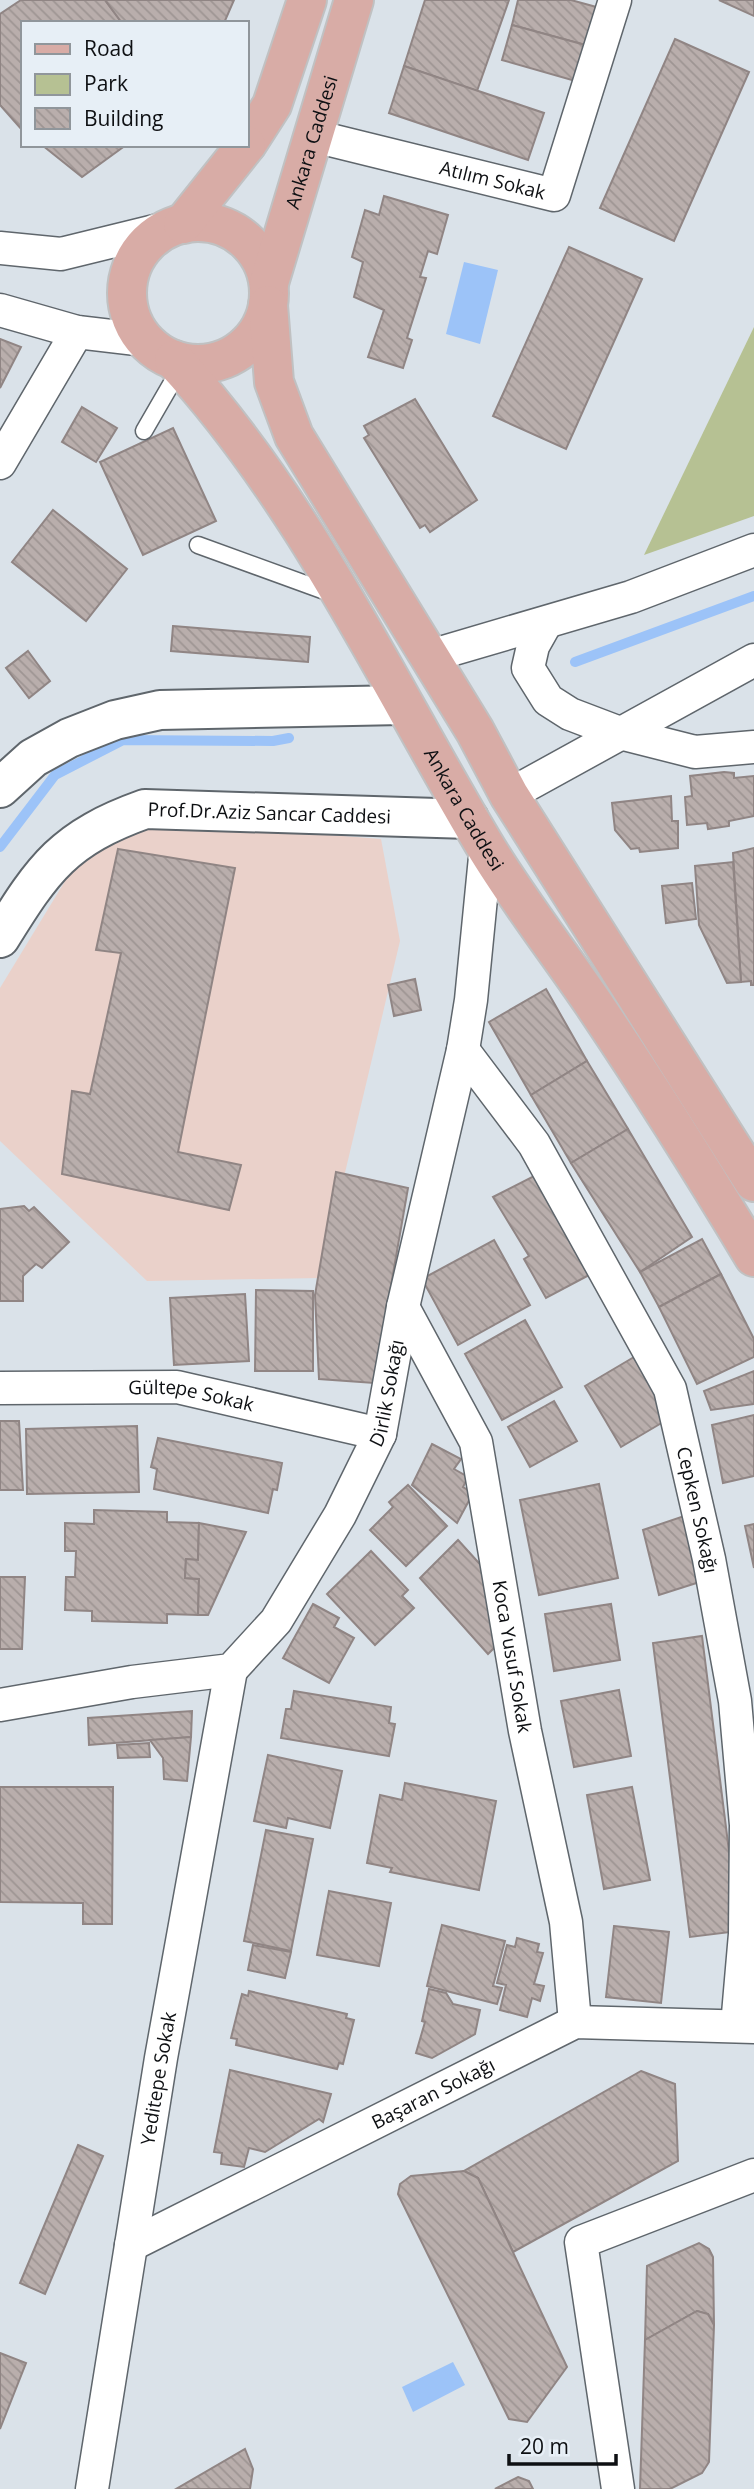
<svg xmlns="http://www.w3.org/2000/svg" width="754" height="2489" font-family="'Open Sans',sans-serif">
<style>
.education{fill:#ead1ca}
.green{fill:#b6c193}
.water{fill:#9cc3f8}
.lines{fill:none;stroke-linecap:round;stroke-linejoin:round}
.stream{stroke:#9cc3f8;stroke-width:10}
.building{fill:url(#building-back-hatch);stroke:#908584;stroke-width:2}
.lane-casing{stroke:#5f666c;stroke-width:19}
.street-casing{stroke:#5f666c;stroke-width:35}
.secondary-casing{stroke:#5f666c;stroke-width:42}
.primary-casing{stroke:#c0c1c2;stroke-width:42}
.lane{stroke:#fff;stroke-width:16}
.street{stroke:#fff;stroke-width:32}
.secondary{stroke:#fff;stroke-width:38}
.primary{stroke:#d8aca6;stroke-width:38}
.labels{text-anchor:middle;stroke-width:5;stroke-linejoin:round;paint-order:stroke}
.street-label{font-size:19px;fill:#0e1013;stroke:#e7eff6}
</style>
<defs>
<pattern id="building-back-hatch" width="6" height="6" patternUnits="userSpaceOnUse" patternTransform="scale(1.75)"><rect width="6" height="6" fill="#b9aeac"/><path d="M-1 5l2 2M0 0l6 6M5-1l2 2" fill="none" stroke="#9e9593"/></pattern>
</defs>
<rect width="100%" height="100%" fill="#dae2e9"/>
<polygon class="education" points="104,817 381,839 400,941 320,1278 147,1281 0,1141 0,988"/>
<polygon class="green" points="754,327 754,516 644,555"/>
<g class="water">
<polygon points="464,262 498,270 480,344 446,334"/>
<polygon points="453,2362 465,2385 413,2412 402,2387"/>
</g>
<g class="lines">
<g class="stream">
<polyline points="575,662 754,596"/>
<polyline points="0,847 55,775 123,740 273,741 289,738"/>
</g>
</g>
<g class="building">
<polygon points="21,0 105,0 122,23 23,23 23,131 0,105 0,14"/>
<polygon points="105,0 234,0 224,23 122,23"/>
<polygon points="425,0 509,0 477,91 404,66"/>
<polygon points="518,0 571,0 600,8 589,46 512,25"/>
<polygon points="719,0 754,0 754,16"/>
<polygon points="512,25 589,46 579,82 502,60"/>
<polygon points="675,39 749,72 674,241 600,208"/>
<polygon points="404,66 544,113 528,160 389,113"/>
<polygon points="42,145 126,145 82,177"/>
<polygon points="384,196 448,215 437,254 428,251 420,277 426,278 407,338 412,340 403,368 368,357 384,310 354,297 363,262 352,257 365,210 379,215"/>
<polygon points="569,247 642,279 566,449 493,416"/>
<polygon points="0,339 21,347 0,388"/>
<polygon points="415,399 477,500 430,532 425,525 420,528 364,438 369,435 364,426"/>
<polygon points="82,407 117,428 96,462 62,442"/>
<polygon points="173,428 216,521 143,555 100,462"/>
<polygon points="53,510 127,569 86,621 12,562"/>
<polygon points="173,626 310,637 308,662 171,651"/>
<polygon points="28,651 50,681 29,698 6,668"/>
<polygon points="724,772 734,773 734,778 754,776 754,816 729,821 729,826 708,829 707,823 687,825 685,797 692,796 690,776"/>
<polygon points="671,796 672,821 678,821 678,848 640,852 639,848 631,849 615,830 612,803"/>
<polygon points="754,848 754,985 751,985 751,981 741,982 733,853"/>
<polygon points="118,849 235,868 178,1152 241,1165 229,1210 62,1174 72,1091 90,1094 121,953 96,950"/>
<polygon points="733,862 741,982 727,983 699,925 695,866"/>
<polygon points="692,883 696,919 666,923 662,886"/>
<polygon points="415,979 421,1010 394,1016 388,985"/>
<polygon points="546,989 587,1061 531,1095 489,1022"/>
<polygon points="587,1061 628,1129 571,1163 531,1095"/>
<polygon points="628,1129 692,1237 640,1272 571,1163"/>
<polygon points="336,1172 408,1188 374,1383 319,1379 315,1295"/>
<polygon points="538,1174 591,1274 546,1298 524,1259 529,1256 493,1197"/>
<polygon points="24,1206 29,1211 34,1207 69,1242 42,1268 36,1264 23,1276 23,1301 0,1301 0,1209"/>
<polygon points="702,1239 721,1274 659,1307 640,1272"/>
<polygon points="494,1240 530,1305 458,1345 422,1279"/>
<polygon points="721,1274 754,1339 754,1357 697,1384 659,1307"/>
<polygon points="256,1290 313,1291 313,1371 255,1371"/>
<polygon points="245,1294 249,1361 174,1365 170,1298"/>
<polygon points="525,1320 562,1387 502,1420 465,1354"/>
<polygon points="634,1357 670,1418 621,1447 585,1386"/>
<polygon points="754,1371 754,1404 711,1410 704,1391"/>
<polygon points="554,1401 577,1441 530,1467 508,1427"/>
<polygon points="754,1415 754,1476 723,1483 712,1425"/>
<polygon points="0,1421 19,1421 23,1490 0,1490"/>
<polygon points="137,1426 139,1492 27,1494 26,1429"/>
<polygon points="158,1438 282,1463 277,1490 273,1489 268,1513 154,1489 157,1469 151,1467"/>
<polygon points="432,1444 461,1459 454,1469 468,1477 463,1487 473,1493 457,1523 412,1485"/>
<polygon points="599,1484 618,1578 539,1595 520,1500"/>
<polygon points="408,1485 447,1526 406,1566 370,1530 393,1507 389,1502"/>
<polygon points="94,1510 167,1512 167,1522 199,1523 198,1560 186,1559 185,1578 199,1579 198,1615 167,1614 167,1623 92,1621 92,1611 65,1610 66,1577 75,1577 76,1551 65,1551 65,1523 94,1524"/>
<polygon points="693,1513 709,1579 659,1595 643,1530"/>
<polygon points="199,1523 246,1532 208,1615 198,1615 199,1579 185,1578 186,1559 198,1560"/>
<polygon points="754,1524 754,1568 745,1526"/>
<polygon points="458,1540 497,1583 500,1642 488,1654 420,1578"/>
<polygon points="371,1551 408,1590 402,1596 414,1608 375,1645 327,1594"/>
<polygon points="0,1577 25,1577 22,1649 0,1649"/>
<polygon points="313,1604 339,1618 334,1627 354,1638 329,1683 283,1658"/>
<polygon points="611,1604 620,1660 554,1671 545,1614"/>
<polygon points="702,1636 739,1931 690,1937 653,1643"/>
<polygon points="619,1690 631,1756 574,1767 561,1701"/>
<polygon points="294,1691 391,1707 389,1723 395,1724 389,1756 281,1738 286,1709 291,1709"/>
<polygon points="192,1711 191,1737 89,1745 88,1718"/>
<polygon points="191,1737 187,1781 164,1779 163,1758 150,1740"/>
<polygon points="149,1743 150,1757 118,1758 117,1745"/>
<polygon points="268,1755 342,1771 330,1828 288,1818 286,1828 254,1821"/>
<polygon points="405,1783 496,1801 479,1890 390,1872 392,1868 367,1863 380,1795 402,1800"/>
<polygon points="0,1787 113,1787 112,1924 83,1924 83,1903 0,1902"/>
<polygon points="632,1787 650,1880 604,1889 587,1795"/>
<polygon points="266,1830 313,1839 291,1951 244,1941"/>
<polygon points="329,1891 391,1903 379,1966 317,1955"/>
<polygon points="442,1925 505,1941 493,1986 502,1988 497,2004 427,1986"/>
<polygon points="614,1926 669,1932 661,2003 606,1997"/>
<polygon points="517,1938 539,1944 537,1952 543,1953 534,1984 544,1986 540,2001 532,1998 527,2017 500,2010 506,1985 497,1983 507,1945 515,1947"/>
<polygon points="253,1945 291,1952 285,1978 248,1970"/>
<polygon points="429,1989 446,1993 453,2004 480,2010 475,2034 432,2058 416,2053 425,2022 422,2021"/>
<polygon points="249,1991 347,2014 346,2018 354,2020 343,2064 339,2063 337,2069 236,2045 237,2039 231,2038 242,1994 248,1996"/>
<polygon points="230,2070 331,2094 323,2122 319,2119 265,2152 249,2148 244,2167 221,2164 222,2153 214,2152"/>
<polygon points="641,2071 675,2084 678,2161 513,2252 478,2178 464,2171"/>
<polygon points="78,2145 103,2156 45,2294 20,2283"/>
<polygon points="464,2171 478,2178 567,2367 527,2422 509,2419 398,2194 400,2184 411,2176"/>
<polygon points="699,2243 709,2249 713,2257 714,2325 708,2314 697,2311 645,2340 647,2266"/>
<polygon points="697,2311 708,2314 714,2325 709,2462 702,2473 670,2489 640,2489 645,2340"/>
<polygon points="0,2353 26,2363 0,2429"/>
<polygon points="245,2449 253,2469 250,2489 176,2489"/>
<polygon points="518,2477 529,2481 533,2489 495,2489"/>
</g>
<g class="lines">
<g class="lane-casing">
<g id="lane">
<polyline points="144,431 181,367"/>
<polyline points="198,545 333,594"/>
</g>
</g>
<g class="street-casing">
<g id="street">
<path id="s1" d="M314,136L554,195L615,0"/>
<polyline points="0,248 61,254 167,228"/>
<polyline points="0,310 77,332 145,340"/>
<polyline points="0,463 77,332"/>
<polyline points="546,623 533,646 528,668 548,700 570,714 620,733 695,752 754,747"/>
<polyline points="430,656 631,597 754,550"/>
<polyline points="509,795 754,660"/>
<path id="s2" d="M463,1050L534,1144L670,1389L709,1559L735,1701L746,1825L745,1934L737,2026"/>
<path id="s3" d="M403,1307L476,1442L525,1731L566,1922L575,2022"/>
<path id="s4" d="M0,1388L177,1387L380,1434"/>
<path id="s5" d="M0,1705L132,1682L231,1670L276,1621L340,1515L380,1434L403,1307L463,1050L471,1000L486,847"/>
<path id="s6" d="M131,2245L575,2022L754,2027"/>
<path id="s7" d="M92,2489L161,2058L231,1670"/>
<polyline points="618,2489 581,2242 754,2175"/>
</g>
</g>
<g class="secondary-casing">
<g id="secondary">
<polyline points="0,788 33,758 69,738 115,720 160,710 402,705"/>
<path id="s8" d="M0,938C44,867 64,838 145,809L469,819"/>
</g>
</g>
<g class="primary-casing">
<g id="primary">
<polyline points="247,144 272,105 307,0"/>
<circle cx="198" cy="293" r="71"/>
<polyline points="183,224 246,145"/>
<path id="s9" d="M269,283L354,0"/>
<polyline points="268,305 274,382 294,436 475,731 509,795 754,1182"/>
<path id="s10" d="M174,360C304,501 386,680 484,844C517,899 557,950 593,1003C649,1086 703,1172 754,1257"/>
</g>
</g>
<use href="#lane" class="lane"/>
<use href="#street" class="street"/>
<use href="#secondary" class="secondary"/>
<use href="#primary" class="primary"/>
</g>
<g class="labels">
<g class="street-label">
<text dy="7" stroke="none"><textPath href="#s9" startOffset="147">Ankara Caddesi</textPath></text>
<text dy="7" stroke="none"><textPath href="#s1" startOffset="184">Atılım Sokak</textPath></text>
<text dy="7" stroke="none"><textPath href="#s10" startOffset="536">Ankara Caddesi</textPath></text>
<text dy="7" stroke="none"><textPath href="#s8" startOffset="324">Prof.Dr.Aziz Sancar Caddesi</textPath></text>
<text dy="7" stroke="none"><textPath href="#s5" startOffset="556">Dirlik Sokağı</textPath></text>
<text dy="7" stroke="none"><textPath href="#s4" startOffset="192">Gültepe Sokak</textPath></text>
<text dy="7" stroke="none"><textPath href="#s2" startOffset="522">Cepken Sokağı</textPath></text>
<text dy="7" stroke="none"><textPath href="#s3" startOffset="371">Koca Yusuf Sokak</textPath></text>
<text dy="7" stroke="none"><textPath href="#s7" startOffset="416">Yeditepe Sokak</textPath></text>
<text dy="7" stroke="none"><textPath href="#s6" startOffset="338">Başaran Sokağı</textPath></text>
</g>
</g>
<rect x="21" y="21" width="228" height="126" fill="#e7eff6" stroke="#90969b" stroke-width="2"/>
<rect x="35" y="44" width="35" height="10" fill="#d8aca6" stroke="#90969b" stroke-width="2"/>
<text x="84" y="56" font-size="21" fill="#0e1013">Road</text>
<rect x="35" y="74" width="35" height="21" fill="#b6c193" stroke="#90969b" stroke-width="2"/>
<text x="84" y="91" font-size="21" fill="#0e1013">Park</text>
<rect x="35" y="108" width="35" height="21" fill="url(#building-back-hatch)" stroke="#90969b" stroke-width="2"/>
<text x="84" y="126" font-size="21" fill="#0e1013">Building</text>
<path d="M509 2454v10h107v-10" fill="none" stroke="#0e1013" stroke-width="3.5"/>
<text x="520" y="2454" font-size="21" fill="#0e1013" stroke="#e7eff6" stroke-width="5" paint-order="stroke">20 m</text>
</svg>
